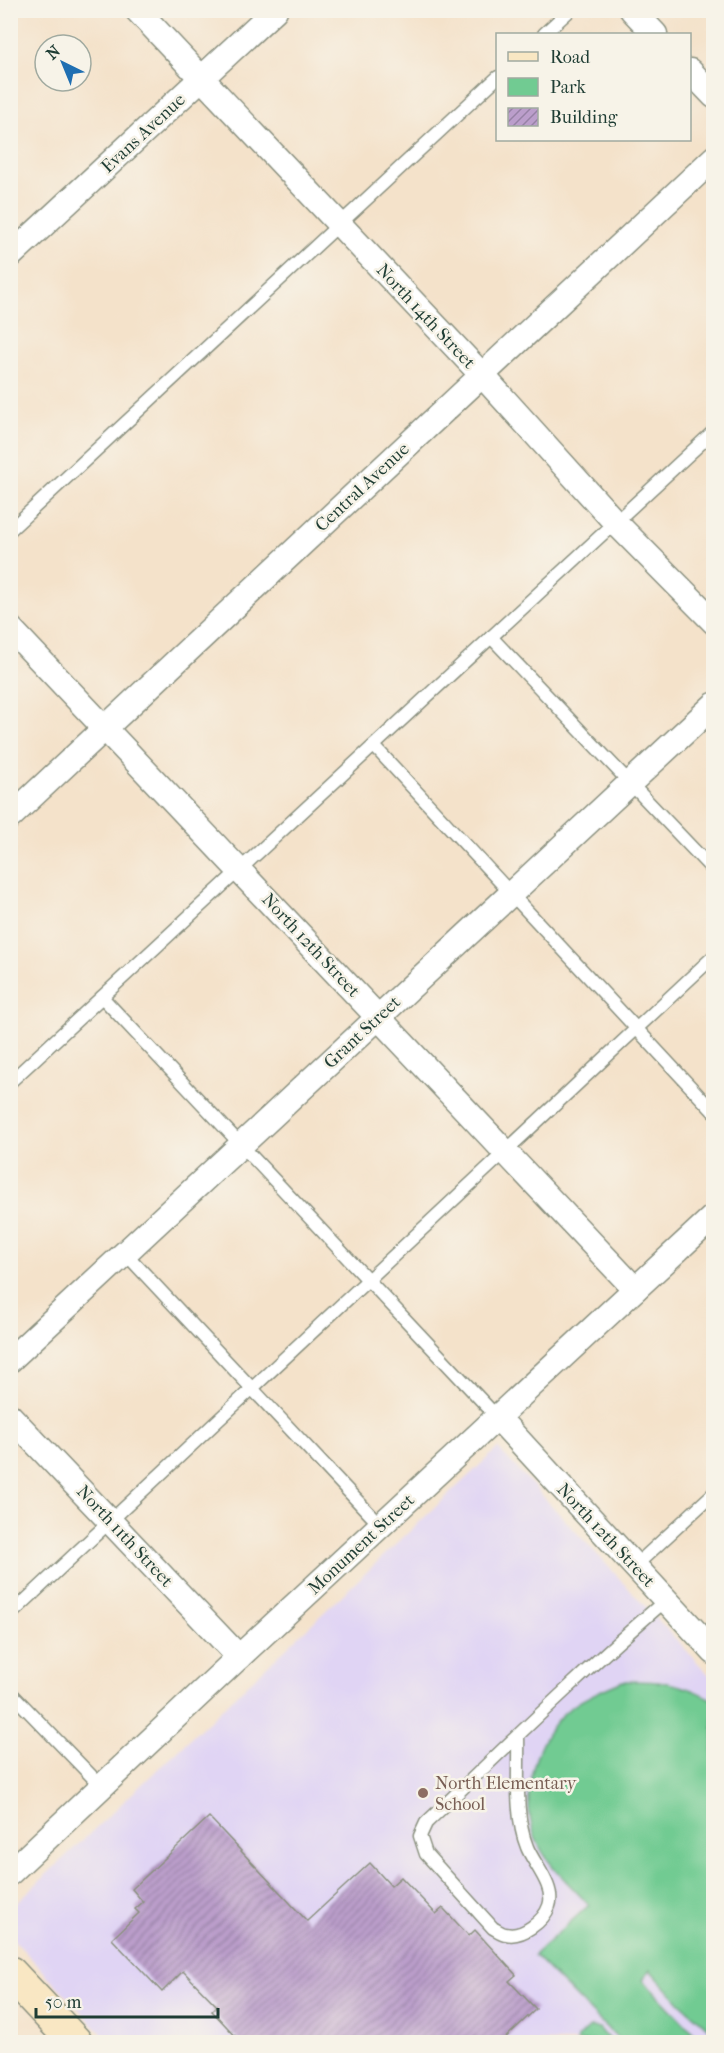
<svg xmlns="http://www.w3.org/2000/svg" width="724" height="2053" font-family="'IM FELL French Canon',serif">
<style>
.built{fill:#e0d4f4}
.park{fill:#71cb92;stroke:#488463;stroke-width:1.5}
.building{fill:url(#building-hatch)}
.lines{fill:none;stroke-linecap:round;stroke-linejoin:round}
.service-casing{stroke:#8a907f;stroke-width:15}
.minor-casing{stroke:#8a907f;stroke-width:27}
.secondary-casing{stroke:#8a907f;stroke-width:36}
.service{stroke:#fff;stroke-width:12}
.minor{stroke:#fff;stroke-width:24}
.secondary{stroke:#f9e7c3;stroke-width:33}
.education-dot{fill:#8d6e63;stroke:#f7f3e8;stroke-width:2}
.labels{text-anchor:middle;stroke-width:5;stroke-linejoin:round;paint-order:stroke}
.street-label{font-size:18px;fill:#1f3d34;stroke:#f7f3e8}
.education-label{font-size:18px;fill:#785e54;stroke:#f7f3e8;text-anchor:start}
</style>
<defs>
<pattern id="building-hatch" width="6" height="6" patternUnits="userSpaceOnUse" patternTransform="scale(1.5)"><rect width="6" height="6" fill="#bb9ecb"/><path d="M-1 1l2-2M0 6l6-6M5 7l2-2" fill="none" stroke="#9782a6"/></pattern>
</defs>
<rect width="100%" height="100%" fill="#f7f3e8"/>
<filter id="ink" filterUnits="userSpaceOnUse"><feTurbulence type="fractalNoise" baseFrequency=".0167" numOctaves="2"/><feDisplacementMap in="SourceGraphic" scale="12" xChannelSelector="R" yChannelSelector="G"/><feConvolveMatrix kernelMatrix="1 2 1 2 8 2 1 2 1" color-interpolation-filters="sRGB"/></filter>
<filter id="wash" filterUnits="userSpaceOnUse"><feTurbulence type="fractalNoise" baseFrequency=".008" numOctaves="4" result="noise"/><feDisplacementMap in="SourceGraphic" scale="24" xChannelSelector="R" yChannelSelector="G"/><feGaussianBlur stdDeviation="1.35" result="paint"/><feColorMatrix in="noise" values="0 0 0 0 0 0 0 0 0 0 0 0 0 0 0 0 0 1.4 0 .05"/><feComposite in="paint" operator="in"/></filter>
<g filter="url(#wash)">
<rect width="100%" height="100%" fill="#f4e2ca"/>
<polygon class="built" points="498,1448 713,1679 713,2042 110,2042 11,1937 11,1908"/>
<g class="park">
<path d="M623,1681C661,1681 679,1681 713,1700V2032L680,2003L650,1970L643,1980L702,2042H621L534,1955L589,1905C570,1884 546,1865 535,1837C520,1795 534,1736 570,1708C587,1696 604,1689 623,1681Z"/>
<polygon points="590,2027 599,2028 611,2042 577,2042 577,2038"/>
</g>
<g id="blocks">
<polygon class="building" points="209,1817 307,1921 370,1863 391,1886 401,1877 436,1914 443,1908 469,1936 475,1930 516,1975 509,1981 536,2009 501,2042 241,2042 212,2011 217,2006 183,1971 162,1992 112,1939 139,1913 135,1909 143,1902 132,1889"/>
</g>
</g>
<g filter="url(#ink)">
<use href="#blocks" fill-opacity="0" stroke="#8a907f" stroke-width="1.5"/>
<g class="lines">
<g class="service-casing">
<g id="service">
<polyline points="10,12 12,10"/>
<polyline points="544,34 570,10"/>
<polyline points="10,530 498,77"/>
<polyline points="491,637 714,871"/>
<polyline points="374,746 714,1112"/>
<polyline points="102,997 498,1418"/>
<polyline points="10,1082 714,431"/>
<polyline points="125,1253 381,1526"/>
<polyline points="635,1566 714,1493"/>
<polyline points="10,1615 714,956"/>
<polyline points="10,1692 102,1787"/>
<path d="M518,1736C519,1770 514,1815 527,1847C533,1863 556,1887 549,1906C544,1921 522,1938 506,1934C502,1934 497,1930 493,1928L426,1854L420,1836L426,1823C505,1748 583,1671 666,1600"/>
</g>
</g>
<g class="minor-casing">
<g id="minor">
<polyline points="137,10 482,375 615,522 714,622"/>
<polyline points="632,10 655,34"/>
<polyline points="690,71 714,96"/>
<polyline points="10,256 275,10"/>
<polyline points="10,628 635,1289"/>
<polyline points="10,817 714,158"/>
<polyline points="10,1360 714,705"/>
<polyline points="10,1416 239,1657"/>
<polyline points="498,1418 714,1652"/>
<polyline points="10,1873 239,1657 714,1216"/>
</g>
</g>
<g class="secondary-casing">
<polyline id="secondary" points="10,1973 75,2042"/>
</g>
<use href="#service" class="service"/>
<use href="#minor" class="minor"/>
<use href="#secondary" class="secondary"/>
</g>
</g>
<circle class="education-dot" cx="423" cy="1793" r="6"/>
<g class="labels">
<g class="street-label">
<text transform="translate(143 133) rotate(-43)" y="6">Evans Avenue</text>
<text transform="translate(426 316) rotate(47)" y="6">North 14th Street</text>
<text transform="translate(362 487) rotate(-43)" y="6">Central Avenue</text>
<text transform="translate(311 945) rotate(47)" y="6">North 12th Street</text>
<text transform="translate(362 1032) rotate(-43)" y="6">Grant Street</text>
<text transform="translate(606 1535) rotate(47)" y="6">North 12th Street</text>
<text transform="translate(125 1536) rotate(47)" y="6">North 11th Street</text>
<text transform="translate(361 1544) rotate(-43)" y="6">Monument Street</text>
</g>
<g class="education-label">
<text x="435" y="1789">North Elementary<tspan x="435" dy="21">School</tspan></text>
</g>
</g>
<rect width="724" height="2053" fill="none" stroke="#f7f3e8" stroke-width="36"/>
<rect x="496" y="33" width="195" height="108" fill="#f7f3e8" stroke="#a1aaa0" stroke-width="1.5"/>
<rect x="508" y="52" width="30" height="9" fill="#f9e7c3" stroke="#a1aaa0" stroke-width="1.5"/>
<text x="550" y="63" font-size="18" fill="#1f3d34">Road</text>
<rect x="508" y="78" width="30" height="18" fill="#71cb92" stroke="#a1aaa0" stroke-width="1.5"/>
<text x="550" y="93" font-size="18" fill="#1f3d34">Park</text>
<rect x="508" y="108" width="30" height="18" fill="url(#building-hatch)" stroke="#a1aaa0" stroke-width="1.5"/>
<text x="550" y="123" font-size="18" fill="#1f3d34">Building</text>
<g transform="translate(63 63) rotate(317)"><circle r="28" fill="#f7f3e8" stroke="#a1aaa0" stroke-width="1.5"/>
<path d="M0-4.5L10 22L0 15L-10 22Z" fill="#1f6fb2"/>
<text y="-9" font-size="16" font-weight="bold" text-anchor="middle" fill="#1f3d34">N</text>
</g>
<path d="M36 2008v9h182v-9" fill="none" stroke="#1f3d34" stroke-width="3"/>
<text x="45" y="2008" font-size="18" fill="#1f3d34" stroke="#f7f3e8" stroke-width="4.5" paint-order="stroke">50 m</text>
</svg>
